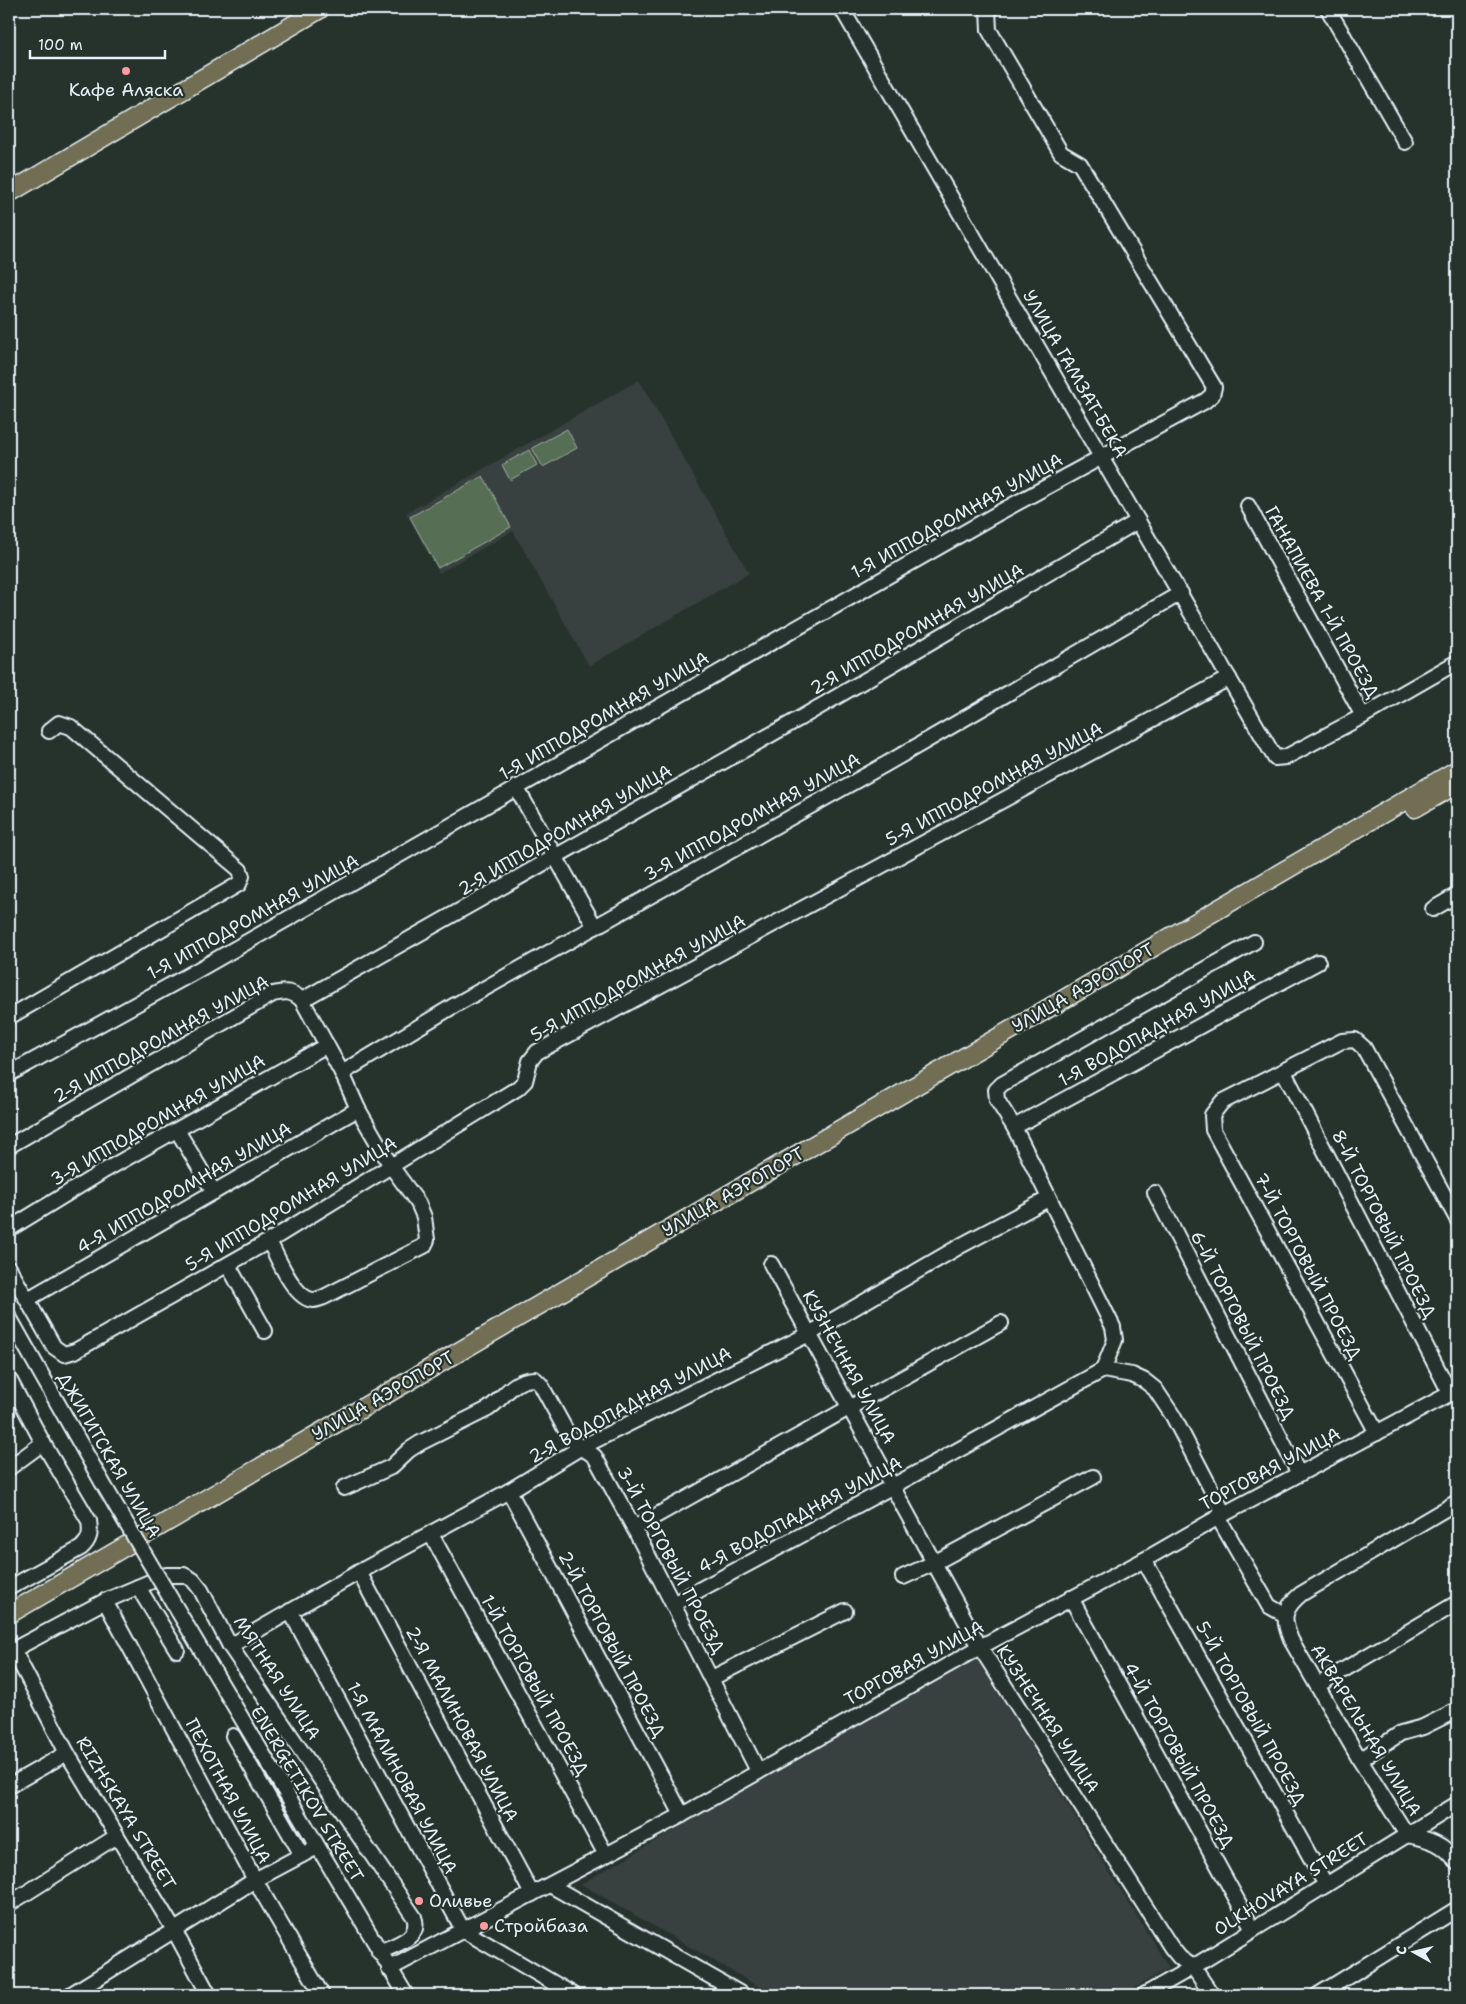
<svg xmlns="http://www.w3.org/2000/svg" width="1466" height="2004" font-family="'Shantell Sans',sans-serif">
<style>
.built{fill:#39403f}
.green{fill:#576e53;stroke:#a0b0a6}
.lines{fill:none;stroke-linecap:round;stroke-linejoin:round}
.minor-casing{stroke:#e8f1f8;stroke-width:18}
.major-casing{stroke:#e8f1f8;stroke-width:21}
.minor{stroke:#26332d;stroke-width:14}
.major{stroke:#726e52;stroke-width:18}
.minor-bridge-casing{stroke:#e8f1f8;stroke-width:18;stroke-linecap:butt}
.minor-bridge{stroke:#26332d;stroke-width:14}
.poi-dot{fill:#ff9aa2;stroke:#26332d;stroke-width:2}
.labels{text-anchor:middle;stroke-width:4.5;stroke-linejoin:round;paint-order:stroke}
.poi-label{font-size:18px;fill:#e8f1f8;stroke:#26332d;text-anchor:start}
.street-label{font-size:18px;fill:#e8f1f8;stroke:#26332d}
</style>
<rect width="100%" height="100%" fill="#26332d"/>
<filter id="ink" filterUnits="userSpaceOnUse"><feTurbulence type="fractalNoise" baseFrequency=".02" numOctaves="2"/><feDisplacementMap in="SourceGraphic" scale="10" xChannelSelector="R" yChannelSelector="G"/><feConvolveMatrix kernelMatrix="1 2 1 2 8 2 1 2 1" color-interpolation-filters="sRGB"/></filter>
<g filter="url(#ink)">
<g class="built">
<polygon points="639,380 749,573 589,666 513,531 439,573 406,513"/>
<polygon points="975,1656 1169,1968 1122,1995 773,1995 581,1884"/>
</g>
<g class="green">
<polygon points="567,429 577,448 543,467 532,448"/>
<polygon points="529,450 537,465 510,480 502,465"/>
<polygon points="483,476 511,527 438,568 410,517"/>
</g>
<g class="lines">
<g class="minor-casing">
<g id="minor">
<polyline points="842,9 1275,758 1286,757 1363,716 1457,662"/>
<polyline points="1328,9 1405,142"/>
<polyline points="1248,506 1363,716"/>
<polyline points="516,787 595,927"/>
<polyline points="1433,909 1457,895"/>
<polyline points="9,1017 239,884 242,876 240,870 71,727 59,723 49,731"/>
<polyline points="1284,1072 1450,1393"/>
<polyline points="342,1073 455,1005 886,764 1181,593"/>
<polyline points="9,1074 189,975 1000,512 1205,401 1212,395 1214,387 1080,164 1061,153 989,30 988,9"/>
<polyline points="1014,1127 1318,962"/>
<polyline points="177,1130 214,1192"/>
<path d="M9,1146L273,994C286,991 292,991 302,1000L802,717L1138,521"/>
<polyline points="1155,1193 1299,1474"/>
<polyline points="9,1229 102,1172 327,1045"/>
<path d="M269,1241C277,1256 294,1299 313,1300C316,1300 321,1298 324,1297L416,1250L424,1246L427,1240L424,1217L418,1203L391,1166L358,1109L342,1073L302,1000"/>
<polyline points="771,1264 980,1647 1171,1947 1180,1958 1193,1967 1212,1995"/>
<polyline points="228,1265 265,1331"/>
<polyline points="9,1268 54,1347 64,1354 75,1351 269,1241 518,1088 525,1081 530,1061 537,1052 1229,678"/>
<polyline points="28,1299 358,1109"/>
<polyline points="9,1317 102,1482"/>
<polyline points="1103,1370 1115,1340 1113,1327 1014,1127 997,1100 996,1090 1002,1084 1254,942"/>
<polyline points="1103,1370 1132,1375 1145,1381 1155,1389 1173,1416 1224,1514"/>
<polyline points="9,1379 43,1443 9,1468"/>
<polyline points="1377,1433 1213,1130 1212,1115 1222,1102 1342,1041 1355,1040 1364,1048 1457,1219"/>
<path d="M344,1488L391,1467L409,1450L420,1443L488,1409C504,1398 512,1379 535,1379L541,1385L569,1436L580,1448L589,1452L595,1457L634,1528L758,1771"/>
<polyline points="509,1491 682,1815"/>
<path d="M1457,1502L1301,1594C1283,1609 1282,1618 1291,1640L1360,1760L1407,1835C1428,1839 1445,1843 1457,1863"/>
<polyline points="1218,1517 1269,1606 1285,1615"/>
<polyline points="634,1528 1001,1323"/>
<polyline points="431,1534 606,1855"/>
<polyline points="1144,1560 1326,1885"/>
<polyline points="359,1572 532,1894"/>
<polyline points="903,1577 934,1563 1093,1477"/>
<polyline points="138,1587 177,1650"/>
<path d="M9,1588L81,1548C90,1540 91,1533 89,1521L43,1443"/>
<polyline points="1071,1598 1253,1929"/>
<polyline points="105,1601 255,1880 322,1995"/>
<polyline points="673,1604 893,1486 1103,1370"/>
<polyline points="178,1611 406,1995"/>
<polyline points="290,1611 463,1930 574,1995"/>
<polyline points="230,1646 359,1572 509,1491 580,1448 809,1334 962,1245 1048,1199"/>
<polyline points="13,1649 67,1753 174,1930 209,1995"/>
<path d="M9,1652L105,1601L166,1575H184L193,1580L201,1590L230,1646L414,1917C422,1938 395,1945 379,1952"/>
<polyline points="712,1678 845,1611"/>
<polyline points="1318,1685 1457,1603"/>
<polyline points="233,1736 302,1855"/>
<polyline points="1360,1760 1401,1733 1423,1727 1457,1710"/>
<polyline points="9,1786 67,1753"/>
<polyline points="550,1885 743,1995"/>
<polyline points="12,1902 117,1836"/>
<polyline points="389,1969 682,1815 980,1647 1144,1560 1224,1514 1457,1390"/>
<polyline points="70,1995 255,1880 317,1847"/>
<polyline points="1144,1995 1193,1967 1457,1804"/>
<polyline points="1318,1995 1457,1909"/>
</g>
</g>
<g class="major-casing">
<g id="major">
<polyline points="9,193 320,9"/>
<polyline points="1415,808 1457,784"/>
<polyline points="9,1614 1457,770"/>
</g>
</g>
<use href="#minor" class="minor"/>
<use href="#major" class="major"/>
<g class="minor-bridge-casing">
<polyline id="minor-bridge" points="102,1482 178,1611"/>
</g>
<use href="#minor-bridge" class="minor-bridge"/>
</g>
</g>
<g class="poi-dot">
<circle cx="126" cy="71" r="5"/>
<circle cx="419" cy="1901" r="5"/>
<circle cx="484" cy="1926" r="5"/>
</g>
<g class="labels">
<g class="poi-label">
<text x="126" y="96" text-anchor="middle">Кафе Аляска</text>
<text x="429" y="1907">Оливье</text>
<text x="494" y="1932">Стройбаза</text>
</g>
<g class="street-label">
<text transform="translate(1075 374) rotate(60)" y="6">УЛИЦА ГАМЗАТ-БЕКА</text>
<text transform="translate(957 516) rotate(-29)" y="6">1-Я ИППОДРОМНАЯ УЛИЦА</text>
<text transform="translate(1322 602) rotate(61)" y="6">ГАНАПИЕВА 1-Й ПРОЕЗД</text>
<text transform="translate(917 629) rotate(-30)" y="6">2-Я ИППОДРОМНАЯ УЛИЦА</text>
<text transform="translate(604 716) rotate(-30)" y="6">1-Я ИППОДРОМНАЯ УЛИЦА</text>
<text transform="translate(994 784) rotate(-28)" y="6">5-Я ИППОДРОМНАЯ УЛИЦА</text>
<text transform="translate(752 817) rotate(-29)" y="6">3-Я ИППОДРОМНАЯ УЛИЦА</text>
<text transform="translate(565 830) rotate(-30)" y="6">2-Я ИППОДРОМНАЯ УЛИЦА</text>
<text transform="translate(253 917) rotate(-29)" y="6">1-Я ИППОДРОМНАЯ УЛИЦА</text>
<text transform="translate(638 978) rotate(-29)" y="6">5-Я ИППОДРОМНАЯ УЛИЦА</text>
<text transform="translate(1083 988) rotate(-30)" y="6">УЛИЦА АЭРОПОРТ</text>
<text transform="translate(1157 1028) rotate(-29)" y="6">1-Я ВОДОПАДНАЯ УЛИЦА</text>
<text transform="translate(161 1039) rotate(-29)" y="6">2-Я ИППОДРОМНАЯ УЛИЦА</text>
<text transform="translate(158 1120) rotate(-30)" y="6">3-Я ИППОДРОМНАЯ УЛИЦА</text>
<text transform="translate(184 1188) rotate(-30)" y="6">4-Я ИППОДРОМНАЯ УЛИЦА</text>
<text transform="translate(733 1192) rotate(-30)" y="6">УЛИЦА АЭРОПОРТ</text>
<text transform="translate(291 1204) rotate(-31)" y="6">5-Я ИППОДРОМНАЯ УЛИЦА</text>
<text transform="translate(1384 1224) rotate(63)" y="6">8-Й ТОРГОВЫЙ ПРОЕЗД</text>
<text transform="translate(1308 1266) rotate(62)" y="6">7-Й ТОРГОВЫЙ ПРОЕЗД</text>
<text transform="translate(1243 1325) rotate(63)" y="6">6-Й ТОРГОВЫЙ ПРОЕЗД</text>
<text transform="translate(849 1367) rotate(61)" y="6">КУЗНЕЧНАЯ УЛИЦА</text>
<text transform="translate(383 1396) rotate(-30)" y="6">УЛИЦА АЭРОПОРТ</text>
<text transform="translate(630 1405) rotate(-28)" y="6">2-Я ВОДОПАДНАЯ УЛИЦА</text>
<text transform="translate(109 1455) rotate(60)" y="6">ДЖИГИТСКАЯ УЛИЦА</text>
<text transform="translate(1270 1469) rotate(-28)" y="6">ТОРГОВАЯ УЛИЦА</text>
<text transform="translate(800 1515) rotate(-28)" y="6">4-Я ВОДОПАДНАЯ УЛИЦА</text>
<text transform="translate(671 1560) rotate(62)" y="6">3-Й ТОРГОВЫЙ ПРОЕЗД</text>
<text transform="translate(612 1644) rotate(62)" y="6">2-Й ТОРГОВЫЙ ПРОЕЗД</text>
<text transform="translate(914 1663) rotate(-29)" y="6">ТОРГОВАЯ УЛИЦА</text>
<text transform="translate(277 1678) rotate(57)" y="6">МЯТНАЯ УЛИЦА</text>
<text transform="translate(535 1685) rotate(61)" y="6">1-Й ТОРГОВЫЙ ПРОЕЗД</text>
<text transform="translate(1251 1713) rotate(61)" y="6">5-Й ТОРГОВЫЙ ПРОЕЗД</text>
<text transform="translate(1048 1719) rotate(57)" y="6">КУЗНЕЧНАЯ УЛИЦА</text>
<text transform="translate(462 1724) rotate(62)" y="6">2-Я МАЛИНОВАЯ УЛИЦА</text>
<text transform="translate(1366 1730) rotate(59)" y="6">АКВАРЕЛЬНАЯ УЛИЦА</text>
<text transform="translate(1179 1755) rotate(61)" y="6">4-Й ТОРГОВЫЙ ПРОЕЗД</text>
<text transform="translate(402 1778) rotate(62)" y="6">1-Я МАЛИНОВАЯ УЛИЦА</text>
<text transform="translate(228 1791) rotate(62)" y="6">ПЕХОТНАЯ УЛИЦА</text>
<text transform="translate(307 1794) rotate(59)" y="6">ENERGETIKOV STREET</text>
<text transform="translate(126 1813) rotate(59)" y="6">RIZHSKAYA STREET</text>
<text transform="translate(1291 1884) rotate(-32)" y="6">OLKHOVAYA STREET</text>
</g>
</g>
<rect width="1466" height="2004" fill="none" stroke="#26332d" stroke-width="30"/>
<rect x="15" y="15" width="1436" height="1974" fill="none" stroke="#e8f1f8" stroke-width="2" filter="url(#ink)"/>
<g transform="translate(1414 1952) rotate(278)" stroke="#26332d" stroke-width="4" paint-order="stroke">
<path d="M0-4L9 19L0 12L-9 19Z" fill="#e8f1f8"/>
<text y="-8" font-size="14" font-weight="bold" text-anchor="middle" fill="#e8f1f8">С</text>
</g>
<path d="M30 50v8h135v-8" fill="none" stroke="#e8f1f8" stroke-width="2.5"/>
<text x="38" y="50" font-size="15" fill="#e8f1f8" stroke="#26332d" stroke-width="4" paint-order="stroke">100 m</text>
</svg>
